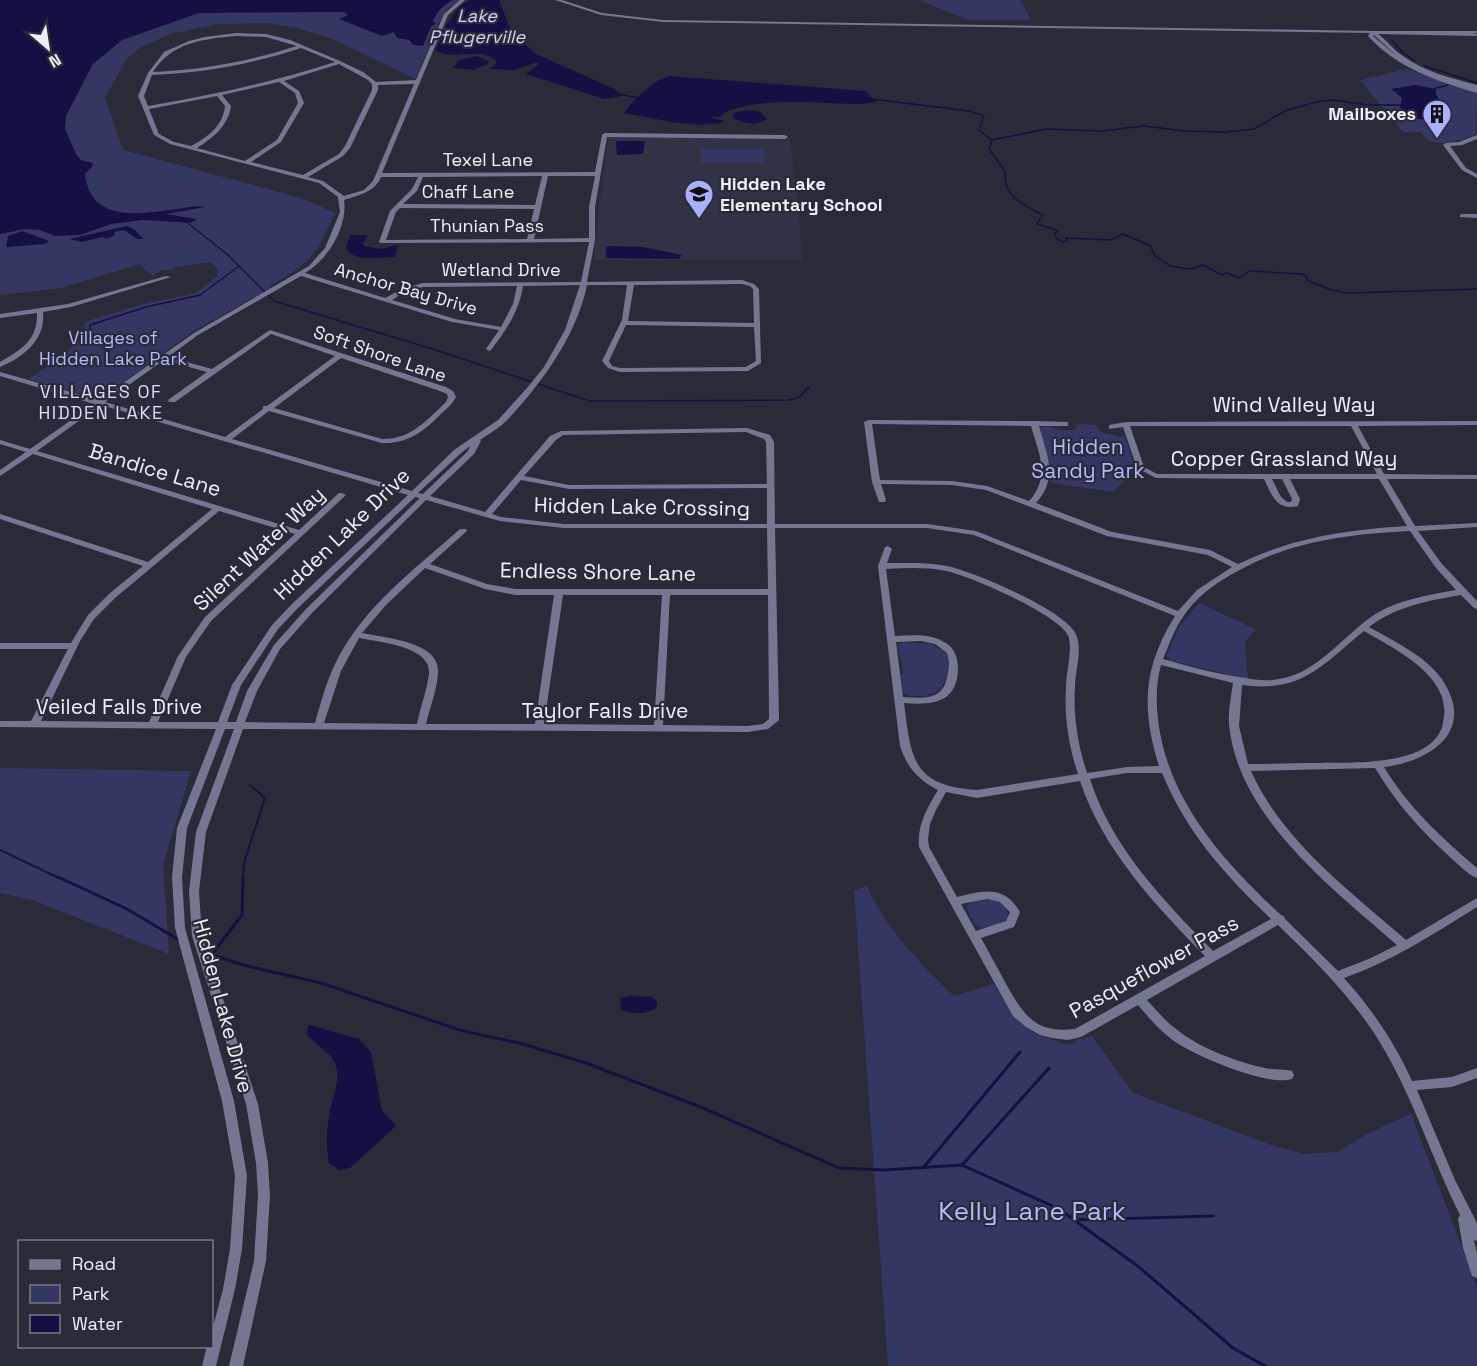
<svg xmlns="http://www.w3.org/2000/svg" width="1477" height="1366" font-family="'Space Grotesk',sans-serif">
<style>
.built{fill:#303246}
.green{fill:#353763}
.water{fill:#151043}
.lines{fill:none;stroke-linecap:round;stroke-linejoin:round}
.stream-far2{stroke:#151043;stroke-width:1.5}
.stream-far1{stroke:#151043;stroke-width:2}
.stream{stroke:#151043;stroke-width:3}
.minor{fill:#747792;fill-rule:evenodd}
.labels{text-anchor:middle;stroke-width:4.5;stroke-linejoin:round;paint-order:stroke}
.far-water-label{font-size:18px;font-style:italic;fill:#cfd3f7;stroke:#2a2b39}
.far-poi-label{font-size:18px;font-weight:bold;fill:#eef0f9;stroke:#2a2b39;text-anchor:end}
.far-street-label{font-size:18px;fill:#eef0f9;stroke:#2a2b39}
.far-park-label{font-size:18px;fill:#b2b9fd;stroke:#2a2b39}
.far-neighbourhood-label{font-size:18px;letter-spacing:1.5px;fill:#dbdefb;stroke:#2a2b39}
.street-label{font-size:21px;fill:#eef0f9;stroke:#2a2b39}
.park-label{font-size:21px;fill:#b2b9fd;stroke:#2a2b39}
.near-park-label{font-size:26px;fill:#b2b9fd;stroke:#2a2b39}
</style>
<rect width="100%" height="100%" fill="#2a2b39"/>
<polygon class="built" points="665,136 790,139 794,177 797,180 802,260 593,260 608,137"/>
<g class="green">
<path d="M0,0H461L447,9L442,16L415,79L335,40L297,28L267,23L219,24L170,34L140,48L127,58L105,98L123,150L301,198L335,213C315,257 312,262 269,286L271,288L195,330L104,396L96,398L28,379C44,369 87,344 85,322L143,304L196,293L217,277V268L211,262L176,267L173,270C163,270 158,269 153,277L140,264L61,288L0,295Z"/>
<polygon points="919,0 1020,0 1031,20 969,20"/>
<path d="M1407,69L1477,92L1476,134C1466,140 1437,147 1428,140C1425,138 1423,135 1421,132H1403L1360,80Z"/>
<polygon points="701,149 764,149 765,163 700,163"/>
<path d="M1077,424L1097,425L1098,429L1103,433L1125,437L1136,469L1113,492L1051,483L1049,465L1039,428C1053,423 1062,435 1076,429Z"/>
<polygon points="1199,603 1255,629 1245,643 1248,679 1172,661 1166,656 1180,626"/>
<path d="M902,642L931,644L948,654C951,674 944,696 922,696C915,696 909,697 903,693L901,675L904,672L897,646Z"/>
<polygon points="0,768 191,771 163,865 169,954 33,900 0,893"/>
<path d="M867,886C887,931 919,962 954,996L994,984C1011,1013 1019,1030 1053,1040C1062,1043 1064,1045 1075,1044L1077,1040L1092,1036L1133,1093L1271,1145L1304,1154L1337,1152L1367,1134L1411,1114L1477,1287V1366H888L854,890Z"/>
<path d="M992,899C1001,901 1011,908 1007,919C999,926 986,930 976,926L966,907L968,904Z"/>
</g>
<g class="water">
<path d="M0,0H453C444,5 436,11 433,22L436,23L431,27L423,46L413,45L409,40L397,38L394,32L382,36L339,19L348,15L344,12H335L199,13L122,40L93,64L66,116L65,129L76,154L81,160L93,163L92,167L85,174C91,223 137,214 177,209C186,208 196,205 205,207L166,214L197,219L191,223L143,220L111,224L80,235L55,236L40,230L25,229L0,234Z"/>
<path d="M470,0H499L511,31L536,54L614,89L622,96L604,99L526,74L539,64L537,62L515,70L490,69L497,62C480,44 455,63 435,50L447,27L445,26C455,16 454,8 470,0Z"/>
<polygon points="476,56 489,61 488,64 473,70 453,68 459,60"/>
<path d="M669,76L865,91L877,102L862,104C823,104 754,95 721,115V117H710L724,121L722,123L700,125L671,122L624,113C633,99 654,80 669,76Z"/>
<polygon points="1415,85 1436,89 1436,94 1446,113 1438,121 1418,119 1400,108 1402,98 1391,89"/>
<path d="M746,110L759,111L767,119C757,126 744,124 733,118L734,113Z"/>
<polygon points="619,141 645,141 643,154 617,155 616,142"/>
<polygon points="127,226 135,230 144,239 137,239 124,230 114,232 115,235 106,239 103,237 82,242 69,239"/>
<polygon points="22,231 49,241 45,244 6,247 8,236"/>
<path d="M350,235H368L363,243L364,246L380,249L398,245L395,257C379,257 354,263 346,248Z"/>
<polygon points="608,246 643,247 682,255 679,259 606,258 606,247"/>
<path d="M630,996L652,997L657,1002V1007C647,1015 633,1014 621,1010L620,998Z"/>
<path d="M310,1025L359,1039L371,1052L382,1110L396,1126L350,1168L339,1170L329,1163C326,1147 326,1133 329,1117C331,1098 345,1076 332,1058C325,1050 315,1043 307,1035V1027Z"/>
</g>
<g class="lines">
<g class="stream-far2">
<polyline points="1392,40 1402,52 1415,61"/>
<polyline points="1425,66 1477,83"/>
<polyline points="1433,89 1448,85"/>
<polyline points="620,94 638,98"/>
<polyline points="871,99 970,111 984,116 979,130 992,140 1046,129 1101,131 1144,126 1185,131 1225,132 1254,129 1285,111 1316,102 1333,100 1368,105 1401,105"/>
<path d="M992,140L989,149L1005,171C1003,197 1022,204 1043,215L1037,224L1058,231L1055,233L1056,238L1063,242L1067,241L1066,238L1111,240L1123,234L1151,246L1154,255L1170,266L1190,269L1203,265L1222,275L1227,273L1240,278L1249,271L1302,274L1307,277V280L1331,290L1348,293L1477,289"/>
<polyline points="185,221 227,254 274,301 436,350 590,401 789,400 799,397 809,387"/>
<polyline points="90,331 90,325 146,307 200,295 238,267"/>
</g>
<g class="stream-far1">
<polyline points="0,850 61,879"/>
<polyline points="243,879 244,863 265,798 250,785"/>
</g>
<g class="stream">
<polyline points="58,877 127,909 179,940"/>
<polyline points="206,953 247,966 321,983 463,1031 519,1043 586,1063 703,1108 839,1168 884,1170 962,1165 1059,1209 1139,1267 1233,1348 1265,1366"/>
<polyline points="212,954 242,915 243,877"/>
<polyline points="963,1164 1049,1068"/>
<polyline points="924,1167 1020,1052"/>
<polyline points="1075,1220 1213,1216"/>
</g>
<g class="minor">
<path d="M460,0H465L448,15L382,173L595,172L602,135L605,133L785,135L788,137L785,139L607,137L595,207V240L587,282L742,280L754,284L759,289L761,363L748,371L620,372L608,368L602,361L622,320L627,285H587C578,330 548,374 519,407C514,412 509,419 503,424C496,430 487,435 480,440L481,441L474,454L430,496L485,512L550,436L561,431L747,428L770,435L774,442L775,524H927L976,531L1178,611L1197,590L1232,567L1208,555L1107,536L986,490L952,485L881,484L886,500L885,502H879L872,482L864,422L868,420L1034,421L1068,422V426H1039C1047,456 1059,477 1036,503L1112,532L1210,550L1238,564C1295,537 1345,530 1407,526L1379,479H1290L1300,499L1298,506C1276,511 1272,495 1264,479L1156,478L1137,468L1123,427L1109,429V425L1126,422L1477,421V425L1358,426L1384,474L1477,475V479H1387L1415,526L1477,523V527L1418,531L1442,564L1477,601V609L1474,608L1461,595C1427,601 1397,606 1369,627C1394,641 1424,655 1441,678C1477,729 1433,761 1384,767C1408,807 1442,838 1477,868V878C1467,874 1459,865 1451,858C1421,831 1396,803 1375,768L1251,771C1283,842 1349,890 1406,940L1477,898V907C1434,934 1392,961 1344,978C1372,1009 1395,1043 1412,1081L1452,1077L1477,1068V1078L1452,1087L1417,1090L1455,1180L1477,1223V1241L1474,1240L1477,1253V1278L1472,1276L1463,1248L1458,1219L1460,1215C1433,1161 1415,1103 1385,1051C1358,1003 1318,964 1278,925L1147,1000C1157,1011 1167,1023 1180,1032C1202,1049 1238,1062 1265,1068C1274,1070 1284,1069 1292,1071L1294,1075L1292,1079C1268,1087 1195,1056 1174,1041C1160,1031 1149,1018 1138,1005L1081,1037L1068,1040L1052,1038L1040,1035L1026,1027L1013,1016L919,847C917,825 927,808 938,790C918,780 907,767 900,746L878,566L885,547L888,546L892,549L887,563C907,563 927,562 947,566C972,571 1071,612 1077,637C1082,653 1075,671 1075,687C1073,715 1078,746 1087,773L1127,767L1159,766C1141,709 1143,667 1175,616L974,535L927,528H775L779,720L768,729L748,732L243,729L206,832L199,891L202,936L258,1104L268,1163L270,1195L266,1261L243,1366H229L254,1261L258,1195L256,1163L246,1104L192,936L189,891L196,832L234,729H225L187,828L182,877L185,928L234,1101L247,1176L242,1249L235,1289L216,1366H202L207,1346H212V1331L223,1289L230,1249L235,1176L222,1101L175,928L172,877L177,828L216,729L0,727V721H31L68,649H0V643H71L88,615L109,594L143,566L0,519V514L148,562L212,509L33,454L0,476V470L26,452L0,444V440L30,449L94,404L0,376V372L99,400L194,333L309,266L325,248L340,212L338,197L319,183L170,144L154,135L138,96L148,73L164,52L189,41L205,37L236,33L266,34L290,40L340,61L363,72L376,82L416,80L444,14ZM236,36L266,37L297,46C250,61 203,70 153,72C172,42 203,39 236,36ZM301,48L335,62C274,82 211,95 148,106L144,96L152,75C203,73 252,64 301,48ZM339,64L368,80L372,84V90L345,146L339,154L303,175L251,162L281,142L304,103L299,91L284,81ZM279,82L295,93L298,103L277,140L245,161L197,148C213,138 228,126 231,106L222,95ZM414,84L373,181L364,190L344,196L323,181L308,177L343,156L350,148L378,90V85ZM217,96L225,106C223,126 208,137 191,146L174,142L159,134L149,109ZM542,176L535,205L403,204L417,191L423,177ZM548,176H595L589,207V238L534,239ZM381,177H418L412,189L390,211L379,242L380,243L589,242L581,282L423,283L402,289L385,298L305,273C328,260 348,226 344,200C359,195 375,192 381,177ZM400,208L534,209L527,239L386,240L396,212ZM301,276L452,322L499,330L486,349L489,351L491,350C506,330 519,312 523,286L580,285L565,330L544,367L527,388L498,420L454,450L412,491L232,439L269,411L382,443C407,444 423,432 440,415C446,409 452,405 456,397L453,391L446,387L270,330L212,369L168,357L198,335ZM742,284L750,286L753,289L754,323L628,321L634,285ZM517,286L513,304L501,327L455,319L392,300L406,291L423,287ZM626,325L754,327L756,361L746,367L620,368L612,366L609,361ZM271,334L335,356L267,406H263V409L225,437L105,402L164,360L207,372L168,400L169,402H175ZM341,358L440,391L447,394L448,397L446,402C427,420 410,440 382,439L274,408ZM101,405L408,495L292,604L272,625L232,685L218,722H158L186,657L211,621L346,495L342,493H339L299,530L37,451ZM872,424L1031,426C1039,454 1051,476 1029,501L987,486L952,481L880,480ZM1130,426H1351L1377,474H1157L1144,467ZM746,432L764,439L766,442L767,484L569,485L524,476L556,440L563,435ZM470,446L468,451L423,494L418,493L460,454ZM1272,479H1282L1292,499L1291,502H1287L1281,497ZM521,480L569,489L767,488V524H564L501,517L492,514ZM415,497L420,498L306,609L274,645L247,691L236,722H227L241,685L278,629L298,608ZM426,500L500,521L564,528H767L768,589H515L487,584L430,564L467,531L466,529H460C415,569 363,607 336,662C326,682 321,702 315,723L245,722L257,691L280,649L312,613ZM219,511L295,534L205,617L178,656L149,722L41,721L80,641L94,619L115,598ZM1410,531L1436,568L1456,590C1429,595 1401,599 1377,613C1345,633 1319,673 1279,679C1265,682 1252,679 1239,677C1213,673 1188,666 1163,659C1170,642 1176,625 1188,610C1201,593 1219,581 1238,571C1291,541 1350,534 1410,531ZM425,568L485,589L515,595H554L535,724H426C430,707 437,690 438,673C441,641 384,638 362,633L386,605ZM886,569C906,568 927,567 946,571C968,575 1065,617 1069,638C1072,654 1066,672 1066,688C1064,717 1069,747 1078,774L977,790C912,786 911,758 904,703C918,704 934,705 946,697C961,687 963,653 946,643C931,633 912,635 895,636ZM563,595H662L654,725L544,724ZM670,595H768L769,719L763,724L748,726L663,725ZM1364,631C1393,648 1450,675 1444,717C1443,721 1443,726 1441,730C1424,767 1351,762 1318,763C1294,763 1271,764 1248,764L1239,726L1242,685C1302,693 1321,666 1364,631ZM359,638C378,642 431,646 429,673C428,686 420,709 417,724L324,723L341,671ZM921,641L935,644L947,653C950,661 949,669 947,677C943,701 922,698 903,697L896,642ZM1161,665L1233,683C1231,697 1228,711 1229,724C1237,816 1333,889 1397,945L1371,958L1338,971L1285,919L1284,916L1281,915C1223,861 1168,801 1158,720C1156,701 1156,683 1161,665ZM1127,773H1162C1187,833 1224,874 1271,919L1213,951C1164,901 1112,848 1090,779ZM1080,781C1103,850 1155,905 1205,956L1075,1029C1035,1034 1024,1015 1006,984C998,968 989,953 981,938L1014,927L1020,912C1005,885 983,890 957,897L929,847L928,839L930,824L936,810L946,792L977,798ZM988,899L1000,902L1010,912L1006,921L976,931L961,904Z"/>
<path d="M555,0H562L602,13L663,20L1376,31H1477V33H1473L1477,34V36L1378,34C1387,40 1393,50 1403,56C1424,72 1452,78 1477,85V89L1446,79L1477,89V93C1437,81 1397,68 1368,36L1370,33L663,22L601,15ZM1374,35L1398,57L1373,36Z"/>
<polygon points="1477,135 1477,139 1462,145 1450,146 1466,168 1477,174 1477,178 1462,170 1443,145 1446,143 1459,142"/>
<polygon points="1462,214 1477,214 1477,218 1460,217 1460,215"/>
<path d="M166,276L171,277L71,307L43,312C46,339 24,357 0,367V362C21,350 38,340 37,313L0,318V314L68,304Z"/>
</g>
</g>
<defs>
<g id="building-pin" transform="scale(1.5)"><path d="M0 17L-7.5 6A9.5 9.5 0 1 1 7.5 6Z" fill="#aab0fc" stroke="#2a2b39"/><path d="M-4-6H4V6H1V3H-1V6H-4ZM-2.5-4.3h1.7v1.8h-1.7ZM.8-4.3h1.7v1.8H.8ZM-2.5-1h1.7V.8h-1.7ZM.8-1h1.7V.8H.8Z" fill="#111"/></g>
<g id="school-pin" transform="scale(1.5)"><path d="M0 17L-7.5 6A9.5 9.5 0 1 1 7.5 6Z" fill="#aab0fc" stroke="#2a2b39"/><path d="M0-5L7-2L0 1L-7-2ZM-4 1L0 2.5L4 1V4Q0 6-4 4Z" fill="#111"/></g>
</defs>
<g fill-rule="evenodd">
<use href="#building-pin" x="1437" y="114"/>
<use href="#school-pin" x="699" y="194"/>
</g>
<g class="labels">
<g class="far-water-label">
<text x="477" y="22">Lake<tspan x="477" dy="21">Pflugerville</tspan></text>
</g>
<g class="far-poi-label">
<text x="1416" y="120">Mailboxes</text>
<text x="720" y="190" text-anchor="start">Hidden Lake<tspan x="720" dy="21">Elementary School</tspan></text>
</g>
<g class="far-street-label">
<text x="488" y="166">Texel Lane</text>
<text x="468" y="198">Chaff Lane</text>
<text x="487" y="232">Thunian Pass</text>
<text x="501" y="276">Wetland Drive</text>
<text transform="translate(406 289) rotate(16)" y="6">Anchor Bay Drive</text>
<text transform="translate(380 354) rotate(19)" y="6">Soft Shore Lane</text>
</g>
<g class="far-park-label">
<text x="113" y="344">Villages of<tspan x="113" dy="21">Hidden Lake Park</tspan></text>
</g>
<g class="far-neighbourhood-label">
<text x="101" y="398">VILLAGES OF<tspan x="101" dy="21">HIDDEN LAKE</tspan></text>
</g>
<g class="street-label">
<text x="1294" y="412">Wind Valley Way</text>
<text x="1284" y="466">Copper Grassland Way</text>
<text transform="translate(155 470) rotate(17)" y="7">Bandice Lane</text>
<text transform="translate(642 507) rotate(1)" y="7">Hidden Lake Crossing</text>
<text transform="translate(342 534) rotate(-44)" y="7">Hidden Lake Drive</text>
<text transform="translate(259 549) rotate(-43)" y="7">Silent Water Way</text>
<text transform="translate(598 572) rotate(1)" y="7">Endless Shore Lane</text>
<text x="119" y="714">Veiled Falls Drive</text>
<text x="605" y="718">Taylor Falls Drive</text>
<text transform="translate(1154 967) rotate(-29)" y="7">Pasqueflower Pass</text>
<text transform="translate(223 1006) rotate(75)" y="7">Hidden Lake Drive</text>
</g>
<g class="park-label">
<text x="1088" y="454">Hidden<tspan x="1088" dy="24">Sandy Park</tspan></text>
</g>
<g class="near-park-label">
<text x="1032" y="1220">Kelly Lane Park</text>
</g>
</g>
<rect x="18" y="1240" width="195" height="108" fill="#2a2b39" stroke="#787a86" stroke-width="1.5"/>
<rect x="30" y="1260" width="30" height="9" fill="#747792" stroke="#787a86" stroke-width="1.5"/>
<text x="72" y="1270" font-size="18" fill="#eef0f9">Road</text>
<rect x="30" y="1285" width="30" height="18" fill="#353763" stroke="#787a86" stroke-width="1.5"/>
<text x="72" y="1300" font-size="18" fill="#eef0f9">Park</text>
<rect x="30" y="1315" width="30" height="18" fill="#151043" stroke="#787a86" stroke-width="1.5"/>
<text x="72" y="1330" font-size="18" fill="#eef0f9">Water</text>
<g transform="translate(48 48) rotate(151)" stroke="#2a2b39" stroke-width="4.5" paint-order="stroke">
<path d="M0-4.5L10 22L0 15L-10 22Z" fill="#eef0f9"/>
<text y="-9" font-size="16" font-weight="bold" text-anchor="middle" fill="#eef0f9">N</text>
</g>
</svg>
